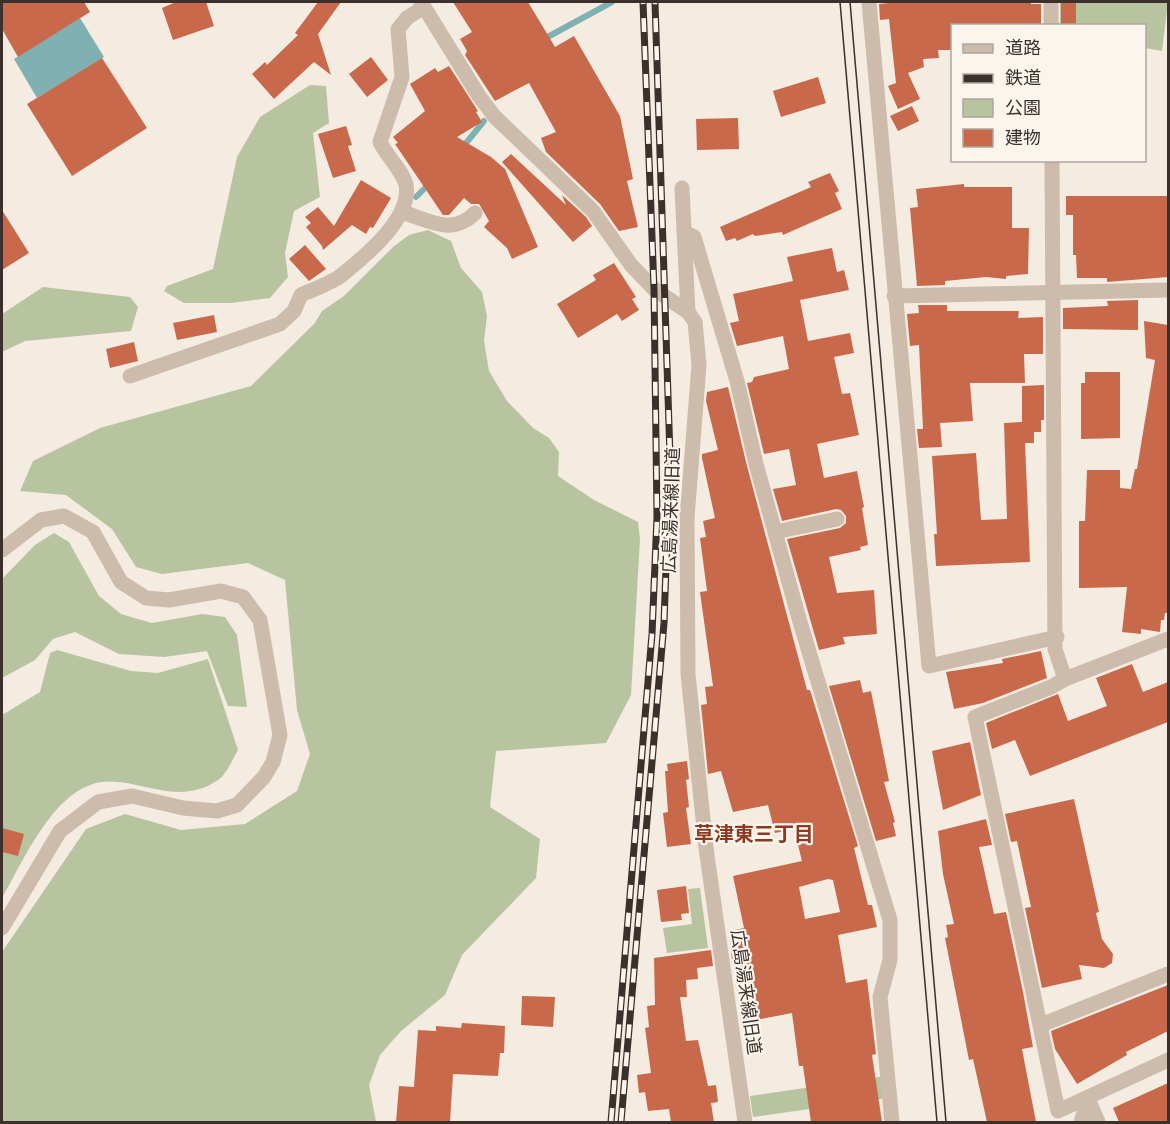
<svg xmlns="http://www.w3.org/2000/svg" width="1170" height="1124" font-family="Quicksand,'Noto Sans JP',sans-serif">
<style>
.green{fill:#b8c4a0}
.water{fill:#7fb0b2}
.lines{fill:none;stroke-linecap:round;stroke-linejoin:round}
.stream{stroke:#7fb0b2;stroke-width:6}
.building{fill:#c8694b;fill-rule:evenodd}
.minor{stroke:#cdbbac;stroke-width:15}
.tram{stroke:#3b302b;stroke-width:1.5}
.rail-casing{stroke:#3b302b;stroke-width:7}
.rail{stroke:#fbf5ee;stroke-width:4.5;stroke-dasharray:14;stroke-linecap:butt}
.labels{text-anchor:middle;stroke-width:4.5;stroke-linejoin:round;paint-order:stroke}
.street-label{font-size:18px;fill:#3b302b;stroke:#fbf5ee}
.neighbourhood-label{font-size:20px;font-weight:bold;fill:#8c3b22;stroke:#fbf5ee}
</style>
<rect width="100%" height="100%" fill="#f4ebe1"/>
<g class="green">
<polygon points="1060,2 1168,2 1162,51 1145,48 1144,26 1060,25"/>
<polygon points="310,85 326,86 329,123 313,133 320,197 294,211 285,253 288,277 270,298 230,303 184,303 164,291 167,286 213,269 237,157 260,117"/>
<polygon points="428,230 451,241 461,268 482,292 487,316 484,341 489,371 507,401 533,428 549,438 559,452 558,476 594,500 638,522 640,539 631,695 606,743 496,751 490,807 540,839 536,878 462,955 445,995 401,1031 380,1055 369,1085 376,1122 2,1122 2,952 86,829 125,814 181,830 245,824 297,791 310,754 297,710 285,580 248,563 162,574 136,567 112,529 66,495 20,491 33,461 100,428 251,386 315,323 322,311 344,296 393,247 409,235"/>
<polygon points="43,287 130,297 138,307 131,331 25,341 2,352 2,314"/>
<polygon points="54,533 69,542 99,596 121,614 152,623 202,614 225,617 237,635 247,707 228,706 207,651 164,657 119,654 75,632 53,639 35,660 2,678 2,579 35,545"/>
<path d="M57,650L131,671L158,673L208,659L238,750C233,758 227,774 218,780C173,811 130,770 90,785C50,799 22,863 2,898V715L40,692L50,653Z"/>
<polygon points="700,888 708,948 667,953 663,928 692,924 688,889"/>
<polygon points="886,1076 887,1098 753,1117 750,1096"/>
</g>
<polygon class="water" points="80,18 104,57 37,98 14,59"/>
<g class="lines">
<g class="stream">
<polyline points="542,40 612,2"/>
<polyline points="462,148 484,121"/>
<polyline points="416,197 429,184"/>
</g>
</g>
<g class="building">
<polygon points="2,2 84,2 90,12 18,57 2,29"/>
<polygon points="176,2 206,2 214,26 173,40 162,8"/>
<polygon points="318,2 341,2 318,34 331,75 314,62 274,99 252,74 265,62 267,65 298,35 295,33"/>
<polygon points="453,2 528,2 555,47 574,36 620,116 633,179 627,181 638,227 619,231 600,204 546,152 541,138 556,132 529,83 495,101 465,55 467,51 460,39 472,32"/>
<polygon points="900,2 1031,2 1031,4 1041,4 1041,26 952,26 952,50 938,50 939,58 923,59 924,67 908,73 920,99 898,109 888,86 896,83 889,19 880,20 879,4"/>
<rect x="1061" y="3" width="15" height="23"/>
<polygon points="371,57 388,80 367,97 349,74"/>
<polygon points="102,58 147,128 72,176 27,104"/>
<polygon points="449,66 478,111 476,112 482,122 457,137 491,157 505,169 538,247 512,259 507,248 484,227 489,221 479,204 471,204 464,198 449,215 443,215 395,144 398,143 393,137 425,111 410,84 435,68 438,72"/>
<polygon points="818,77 826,103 781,117 773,91"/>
<polygon points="912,106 919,121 898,131 890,116"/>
<polygon points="738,118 739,149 697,150 696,119"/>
<polygon points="346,126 352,145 348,146 356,171 333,178 318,134"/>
<polygon points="511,154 566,205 562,195 586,217 592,226 573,242 502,162"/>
<polygon points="830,173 839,191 835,193 842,209 783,235 782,232 755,236 753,234 737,241 735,238 726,241 720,227 811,187 808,182"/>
<polygon points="361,180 391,198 373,228 370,227 366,234 352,225 323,250 322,246 306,227 311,223 305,217 318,207 334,226"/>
<polygon points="964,184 964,187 1012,187 1012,228 1029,228 1028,274 1006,276 1006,279 986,277 945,281 945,285 917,286 910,208 918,207 916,189"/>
<polygon points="1066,196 1168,196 1168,277 1107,282 1107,278 1077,278 1076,255 1073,255 1073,215 1066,215"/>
<polygon points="2,210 29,253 2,270"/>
<polygon points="305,245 326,269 309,281 289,259"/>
<polygon points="832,248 837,272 844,270 849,290 800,300 808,341 850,333 854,353 834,357 842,394 850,393 859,435 817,444 824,478 857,471 864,507 862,508 868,545 860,547 861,550 829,557 837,593 874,590 877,634 843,637 845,644 819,650 787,539 840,528 846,523 846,516 841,510 836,509 782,521 773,489 796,485 789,449 764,454 747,383 752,382 754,377 789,369 783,336 737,346 730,323 739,321 733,294 793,281 787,257"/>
<polygon points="614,263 636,297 632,299 639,310 622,321 617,314 578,338 557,304 596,280 593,275"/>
<polygon points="1138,300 1138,330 1063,329 1063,308 1108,306 1107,301"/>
<polygon points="918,305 947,305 947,311 1019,311 1018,318 1043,317 1043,354 1024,354 1025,383 970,383 973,421 940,423 942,447 919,448 917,429 923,429 919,345 910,346 907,314 919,313"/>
<polygon points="214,315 217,332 177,340 173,323"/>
<polygon points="1144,321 1168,325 1168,613 1165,613 1164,620 1161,620 1160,632 1141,629 1141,634 1122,632 1127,587 1079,588 1079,521 1085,521 1087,470 1120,470 1120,488 1131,489 1135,469 1137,469 1155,360 1146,358"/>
<polygon points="134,342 138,361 110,368 106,349"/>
<polygon points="1085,372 1120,372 1120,438 1081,439 1081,383 1085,383"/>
<polygon points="1044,385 1044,420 1041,420 1041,432 1034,432 1034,443 1025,443 1030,562 936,566 934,534 937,534 932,456 976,453 981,520 1007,519 1004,423 1022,422 1022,386"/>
<path d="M728,387L747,466L807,690H810L858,846L854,848L868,905H872L877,927L838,935L846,983L867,979L876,1054L872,1055L882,1122H811L803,1066H799L792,1013L756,1020L748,975L739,977L736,962L732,963L730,931L744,928L733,876L802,861L794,829L775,833L768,805L733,812L721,771L708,774L701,705L707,704L705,687L713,686L700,592L707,591L700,538L706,537L703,521L715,518L702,458V454L718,450L706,401L707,392ZM828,879L833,880L840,912L805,919L799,887Z"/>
<polygon points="1041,651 1047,678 983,703 954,709 946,672 1003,663 1002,659"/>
<polygon points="1132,664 1143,692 1168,682 1168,722 1030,776 1015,740 992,749 986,723 1058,694 1068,721 1107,706 1096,678"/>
<polygon points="860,680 863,693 871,691 889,781 884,782 895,822 893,823 896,836 876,841 829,686"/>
<polygon points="970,742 981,795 943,810 932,751"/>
<polygon points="687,761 689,779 686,780 689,807 686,808 691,844 667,847 663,813 668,812 665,771 668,771 667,764"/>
<polygon points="1074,799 1099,912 1096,913 1102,939 1113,954 1112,963 1104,968 1079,965 1082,979 1042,988 1025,908 1031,907 1017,841 1011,842 1005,814"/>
<polygon points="986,819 992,845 979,847 994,914 1006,912 1023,992 1033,1047 1022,1049 1036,1122 987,1122 973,1059 969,1060 945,938 948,937 946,925 954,924 943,874 938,831"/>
<polygon points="2,828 24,834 18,856 2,852"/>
<polygon points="686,886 689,913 681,914 682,920 661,922 657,890"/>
<polygon points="711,950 713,966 697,968 698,979 686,980 687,997 680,997 686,1041 698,1040 708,1086 716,1085 718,1102 711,1103 714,1122 671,1122 669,1109 648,1111 645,1092 639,1093 637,1075 651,1073 645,1028 649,1027 647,1006 655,1005 654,958"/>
<polygon points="1168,985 1168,1031 1126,1052 1127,1055 1077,1084 1055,1049 1051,1031"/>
<polygon points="522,996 555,997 553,1027 521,1025"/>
<polygon points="462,1023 505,1026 504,1053 500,1053 498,1076 453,1074 450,1122 396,1122 399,1086 414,1087 418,1030 436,1031 436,1026 461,1028"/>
<polygon points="1168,1083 1168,1122 1119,1122 1113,1108"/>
</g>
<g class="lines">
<g class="minor">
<polyline points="421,2 479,96 495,117 593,211 631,265 654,289 688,312 695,322 699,365 687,518 688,674 706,848 745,1122"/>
<polyline points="869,2 929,666 1057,637"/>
<polyline points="1051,2 1051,26"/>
<polyline points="1052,160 1055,649 1065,679"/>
<polyline points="682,188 688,312"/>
<path d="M402,212C430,221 452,236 475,213"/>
<polyline points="684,232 694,237 737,381 756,464 800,622 890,920 890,960 880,997 892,1122"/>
<polyline points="894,296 1168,290"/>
<path d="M130,376L280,324L294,311L301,295C314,289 330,284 342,275C365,256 412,218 406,185C403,171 387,157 380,142L402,77L398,29L407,18L424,7"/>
<polyline points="775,532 837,519"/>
<polyline points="2,550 41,520 64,516 93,532 121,582 146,598 169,600 221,591 243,597 260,620 280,735 273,762 264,777 237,805 217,811 183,808 132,796 98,802 60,831 2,928"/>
<polyline points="1168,639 1065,679 1051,687 975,717 1058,1111 1168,1060"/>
<polyline points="1041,1025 1168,974"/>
<polyline points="1081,1122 1088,1099 1098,1122"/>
</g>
<g class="tram">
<polyline points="840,2 937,1122"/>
<polyline points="850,2 946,1122"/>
</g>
<g class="rail-casing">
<g id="rail">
<polyline points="611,1122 652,634 657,517 654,289 643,2"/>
<polyline points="621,1122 664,623 670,456 655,2"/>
</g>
</g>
<use href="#rail" class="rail"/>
</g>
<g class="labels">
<g class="street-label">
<text transform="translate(671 510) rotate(-88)" y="6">広島湯来線旧道</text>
<text transform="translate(746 992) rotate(82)" y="6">広島湯来線旧道</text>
</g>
<g class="neighbourhood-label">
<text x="754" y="841">草津東三丁目</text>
</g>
</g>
<rect width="1170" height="1124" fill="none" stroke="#3b302b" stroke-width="6"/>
<rect x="951" y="24" width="195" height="138" fill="#fbf5ee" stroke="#aea6a0" stroke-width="1.5"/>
<rect x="963" y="44" width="30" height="9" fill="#cdbbac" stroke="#aea6a0" stroke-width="1.5"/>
<text x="1005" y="54" font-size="18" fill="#3b302b">道路</text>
<rect x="963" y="74" width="30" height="9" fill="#3b302b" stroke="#aea6a0" stroke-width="1.5"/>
<text x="1005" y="84" font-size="18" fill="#3b302b">鉄道</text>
<rect x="963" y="99" width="30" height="18" fill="#b8c4a0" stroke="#aea6a0" stroke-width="1.5"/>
<text x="1005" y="114" font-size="18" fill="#3b302b">公園</text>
<rect x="963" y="129" width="30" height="18" fill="#c8694b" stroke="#aea6a0" stroke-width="1.5"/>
<text x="1005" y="144" font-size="18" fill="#3b302b">建物</text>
</svg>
